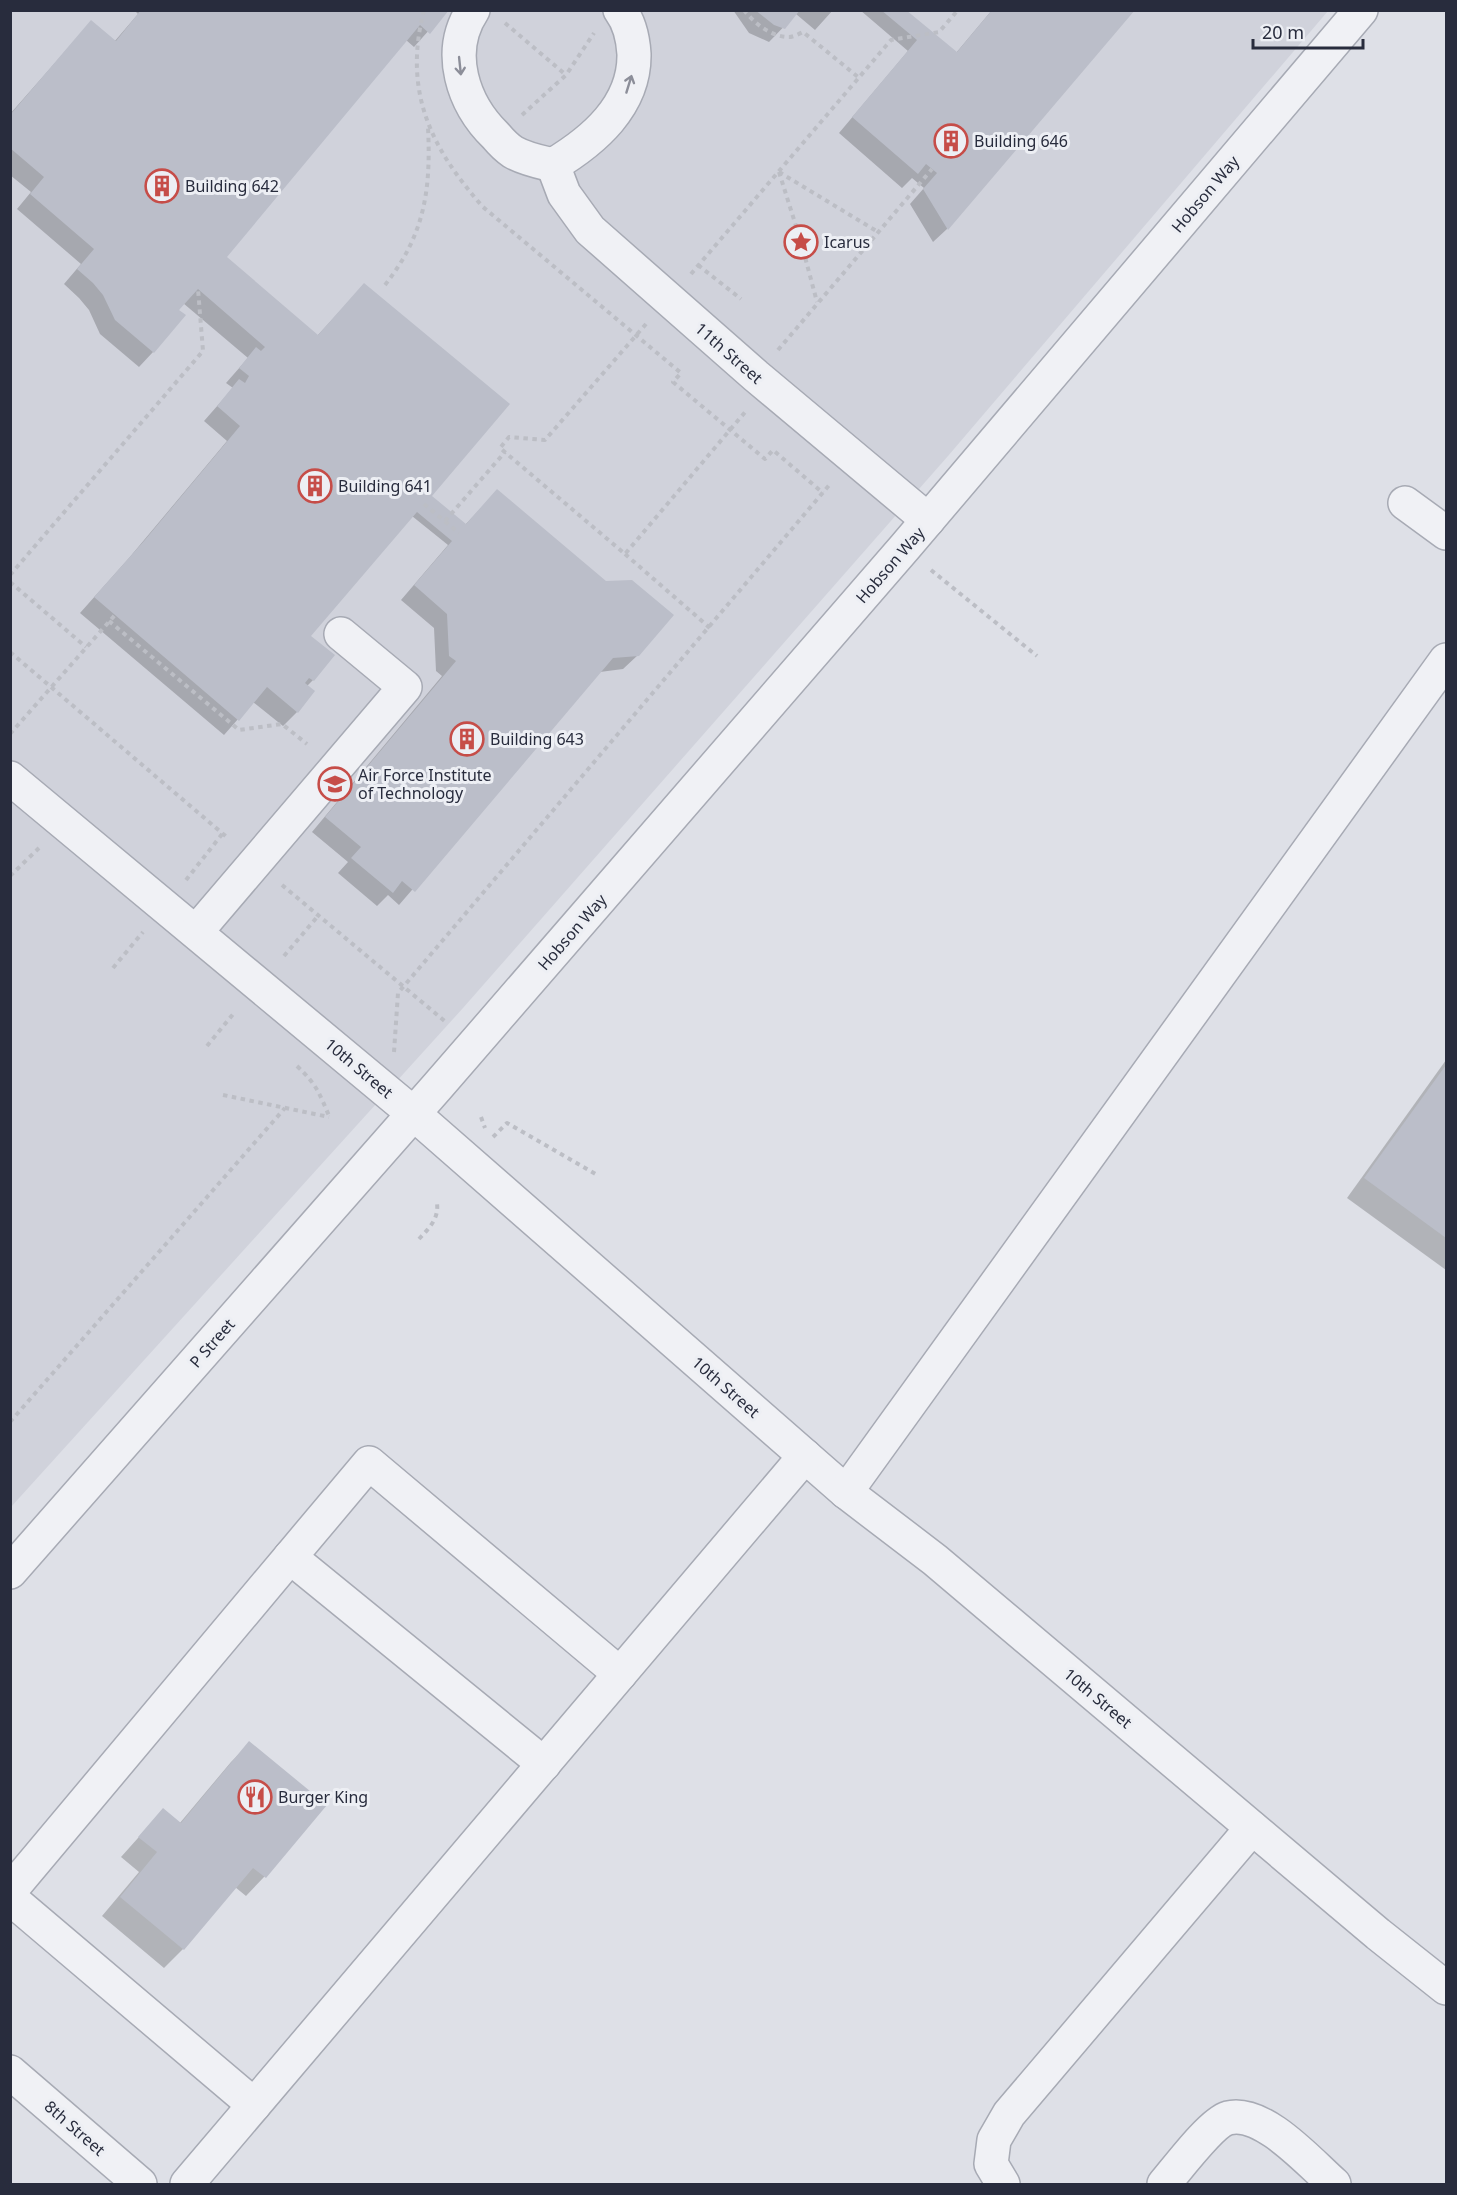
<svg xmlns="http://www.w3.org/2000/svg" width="1457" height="2195" font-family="'Noto Sans',sans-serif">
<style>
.built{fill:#d0d2db}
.shadow{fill:#0003}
.building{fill:#bbbec9}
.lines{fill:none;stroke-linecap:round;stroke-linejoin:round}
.minor-casing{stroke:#a7aab4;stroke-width:36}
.path{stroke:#bcbec5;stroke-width:4;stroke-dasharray:4.5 4.5;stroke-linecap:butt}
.minor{stroke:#f0f1f5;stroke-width:33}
.oneway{stroke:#8c8e99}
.labels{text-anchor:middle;stroke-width:6;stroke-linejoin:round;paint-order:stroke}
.poi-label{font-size:16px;fill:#282c3d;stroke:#edeff4;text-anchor:start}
.street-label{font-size:16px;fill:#282c3d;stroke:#edeff4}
</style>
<rect width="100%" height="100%" fill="#dee0e7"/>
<polygon class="built" points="11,11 1328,11 948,456 463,1008 11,1507"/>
<g class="shadow">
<polygon points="134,10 447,10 414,47 406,40 225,258 317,336 364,285 425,501 465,525 497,491 638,655 623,669 600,672 399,905 388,895 377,906 338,873 348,862 312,832 442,676 436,671 434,628 401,600 448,545 412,516 309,637 313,680 307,686 297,712 283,726 253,702 224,735 80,613 129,558 227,441 204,421 233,388 226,383 248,358 183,303 153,352 139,367 100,334 89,310 79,298 64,284 81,264 17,209 31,192 10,175 10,114 91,22 114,42 138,14"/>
<polygon points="733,10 833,10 815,30 796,14 769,42 749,33"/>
<polygon points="860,10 904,10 956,53 992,10 947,229 933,242 910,204 924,188 912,178 902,188 839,133 908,51"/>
<polygon points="1446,1060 1446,1270 1347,1198"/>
<polygon points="250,1743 324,1805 264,1877 246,1896 235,1887 183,1949 164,1968 102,1916 139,1872 121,1857 163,1810 179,1824 231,1762"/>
</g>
<g class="building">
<polygon points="141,10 449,10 430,34 420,25 227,257 318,335 364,283 510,404 432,496 466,524 497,489 606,581 632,580 674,615 639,656 613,658 415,892 402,881 393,893 351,858 361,847 325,817 456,661 449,656 447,614 414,585 452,541 417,512 311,636 335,655 314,681 309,678 305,683 315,691 298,713 267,687 239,721 94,597 144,541 240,426 217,406 239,379 245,383 249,376 239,368 256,347 261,351 265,347 198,289 179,310 186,315 154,353 115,320 103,295 93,283 77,269 94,249 30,194 44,177 10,148 10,115 91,20 116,41"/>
<polygon points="755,10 800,10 785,29 774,25"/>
<polygon points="881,10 906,10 957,52 992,10 1135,10 948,230 923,189 937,173 926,164 918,174 852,117 917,40"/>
<polygon points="1446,1065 1446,1238 1364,1178"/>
<polygon points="249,1741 327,1805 266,1878 253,1868 184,1950 120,1897 157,1852 138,1837 163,1808 181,1823"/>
</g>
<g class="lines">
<g class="minor-casing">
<g id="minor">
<path d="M473,10C445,52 463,104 496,136C501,142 507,148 513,152C525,159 540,162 553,165C593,141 635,106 634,54C633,38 630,23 620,10"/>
<polyline points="553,165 564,194 590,230 756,376 928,520"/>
<polyline points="1405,503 1446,533"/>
<polyline points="10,778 414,1114 846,1492 935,1560 1378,1934 1446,1988"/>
<polyline points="196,932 405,687 341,634"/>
<polyline points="846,1492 1446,660"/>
<polyline points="10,1572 437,1087 905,547 1361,10"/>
<polyline points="544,1764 290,1557 369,1463 620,1674"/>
<polyline points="10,1891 290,1557"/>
<polyline points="10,1898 254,2105"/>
<polyline points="10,2072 140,2184"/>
<polyline points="187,2184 805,1456"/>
<polyline points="1003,2184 991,2164 994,2140 1009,2114 1252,1828"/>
<path d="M1164,2184C1177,2169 1211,2123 1228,2118C1263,2109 1310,2163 1334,2184"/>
</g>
</g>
<g class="path">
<path d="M424,10C403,91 430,147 483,207L681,373L673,382L765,459L773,450L823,493"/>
<path d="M744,10C754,23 771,37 789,37C793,37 799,34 803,32L858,77"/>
<polyline points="505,23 566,75"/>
<polyline points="522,115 566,75 594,33"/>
<polyline points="779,172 801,242 817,302"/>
<polyline points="779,172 878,232"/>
<polyline points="698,265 741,299"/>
<polyline points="691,274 891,40 939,32 958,10"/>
<path d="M385,285C425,234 431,190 428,127"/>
<polyline points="646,324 545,440 509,437 500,448 625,554 746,411"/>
<polyline points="778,350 932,169"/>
<polyline points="424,504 459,533"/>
<polyline points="445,521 505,452"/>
<polyline points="625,554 710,628"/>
<polyline points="931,570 1037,656"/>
<polyline points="10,575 203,351 198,289"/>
<polyline points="10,582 86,647"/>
<polyline points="109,621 239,730 282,724 307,744"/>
<polyline points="10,652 229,839"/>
<polyline points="10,734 115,615"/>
<polyline points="10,876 39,848"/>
<polyline points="186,880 223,833"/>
<polyline points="282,885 447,1023"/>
<polyline points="284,956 318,916"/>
<polyline points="113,968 143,932"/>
<polyline points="207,1046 234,1013"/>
<polyline points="394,1052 398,993 831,483"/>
<path d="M297,1066C318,1086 319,1093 330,1118"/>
<polyline points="223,1095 329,1117"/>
<polyline points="481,1117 485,1128"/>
<polyline points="493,1137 507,1123 599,1176"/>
<path d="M419,1239C429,1228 439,1219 437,1203"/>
<polyline points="10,1422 285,1108"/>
</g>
<use href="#minor" class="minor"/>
</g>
<defs><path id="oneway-shaft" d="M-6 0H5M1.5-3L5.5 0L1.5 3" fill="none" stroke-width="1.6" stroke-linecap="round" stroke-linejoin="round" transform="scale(1.5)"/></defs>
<g class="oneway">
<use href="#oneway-shaft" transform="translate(460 66) rotate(84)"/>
<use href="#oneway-shaft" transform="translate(629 84) rotate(-73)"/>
</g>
<defs>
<g id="building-ring" transform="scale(1.725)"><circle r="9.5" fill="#edeff4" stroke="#c64d48" stroke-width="1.5"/><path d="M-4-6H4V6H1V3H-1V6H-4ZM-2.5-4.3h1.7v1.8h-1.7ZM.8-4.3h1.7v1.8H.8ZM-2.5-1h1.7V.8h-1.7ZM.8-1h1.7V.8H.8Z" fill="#c64d48"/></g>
<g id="sight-ring" transform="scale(1.725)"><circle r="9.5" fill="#edeff4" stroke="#c64d48" stroke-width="1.5"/><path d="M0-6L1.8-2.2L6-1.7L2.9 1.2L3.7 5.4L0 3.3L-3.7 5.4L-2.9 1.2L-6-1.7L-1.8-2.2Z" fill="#c64d48"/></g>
<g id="university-ring" transform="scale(1.725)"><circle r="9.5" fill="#edeff4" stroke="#c64d48" stroke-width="1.5"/><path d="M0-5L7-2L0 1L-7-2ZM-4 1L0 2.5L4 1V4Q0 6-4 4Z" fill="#c64d48"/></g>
<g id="restaurant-ring" transform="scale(1.725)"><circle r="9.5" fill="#edeff4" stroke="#c64d48" stroke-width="1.5"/><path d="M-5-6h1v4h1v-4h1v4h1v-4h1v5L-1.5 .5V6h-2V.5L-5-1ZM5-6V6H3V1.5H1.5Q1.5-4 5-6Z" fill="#c64d48"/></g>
</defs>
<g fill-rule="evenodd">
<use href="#building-ring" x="951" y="141"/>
<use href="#building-ring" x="162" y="186"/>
<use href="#sight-ring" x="801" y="242"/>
<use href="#building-ring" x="315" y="486"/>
<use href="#building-ring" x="467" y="739"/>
<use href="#university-ring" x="335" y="784"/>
<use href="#restaurant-ring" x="255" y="1797"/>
</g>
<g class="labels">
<g class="poi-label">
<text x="974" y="147">Building 646</text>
<text x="185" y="192">Building 642</text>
<text x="824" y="248">Icarus</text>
<text x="338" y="492">Building 641</text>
<text x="490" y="745">Building 643</text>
<text x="358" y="781">Air Force Institute<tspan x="358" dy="18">of Technology</tspan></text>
<text x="278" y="1803">Burger King</text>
</g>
<g class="street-label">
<text transform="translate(1205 194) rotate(-50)" y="6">Hobson Way</text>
<text transform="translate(729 353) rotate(41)" y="6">11th Street</text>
<text transform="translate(890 565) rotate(-49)" y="6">Hobson Way</text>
<text transform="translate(572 932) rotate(-49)" y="6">Hobson Way</text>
<text transform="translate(359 1068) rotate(40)" y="6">10th Street</text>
<text transform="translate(212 1343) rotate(-49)" y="6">P Street</text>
<text transform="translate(726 1387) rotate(41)" y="6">10th Street</text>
<text transform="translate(1098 1698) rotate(40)" y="6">10th Street</text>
<text transform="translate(75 2128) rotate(41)" y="6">8th Street</text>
</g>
</g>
<rect width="1457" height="2195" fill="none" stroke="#282c3d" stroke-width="24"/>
<path d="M1253 39v9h110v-9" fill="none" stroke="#282c3d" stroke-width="3"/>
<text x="1262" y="39" font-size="18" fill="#282c3d" stroke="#edeff4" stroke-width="4.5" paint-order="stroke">20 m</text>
</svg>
